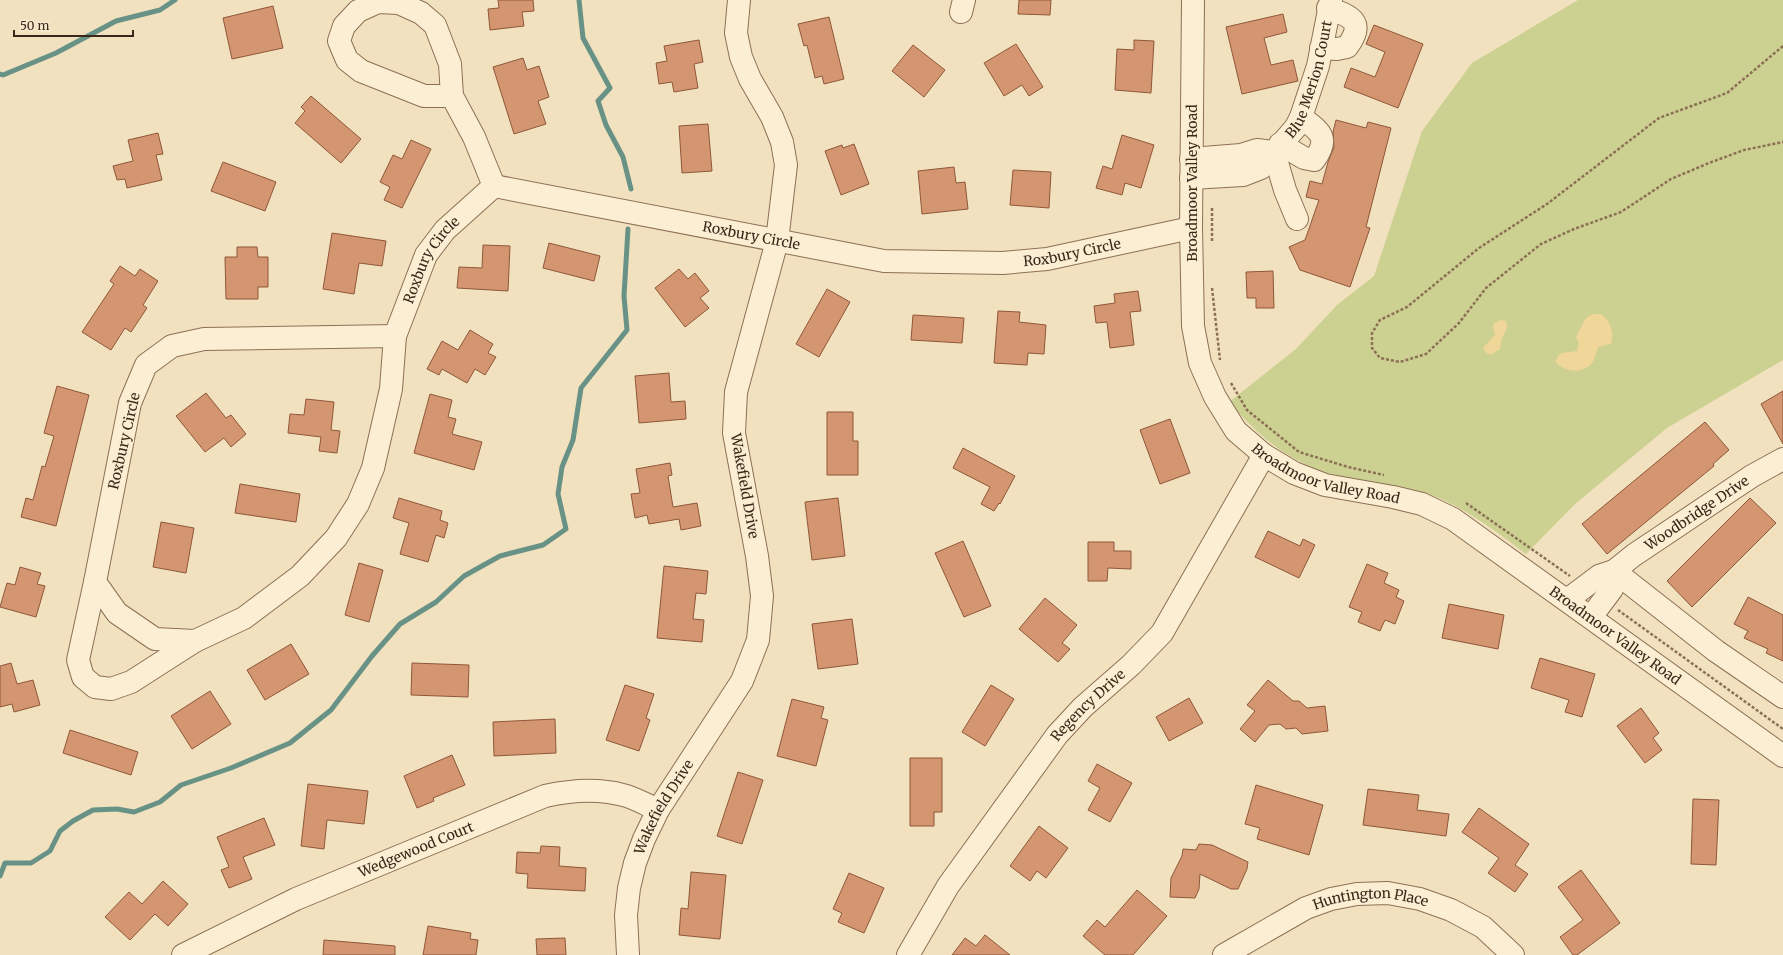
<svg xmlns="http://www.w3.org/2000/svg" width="1783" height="955" font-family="Merriweather,serif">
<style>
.green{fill:#ccd191}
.sand{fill:#f1d699}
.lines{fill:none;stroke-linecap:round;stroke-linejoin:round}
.stream{stroke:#689286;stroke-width:5}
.building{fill:#d49671;stroke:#8e5739}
.minor-casing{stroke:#8c7055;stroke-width:24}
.path{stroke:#8c7055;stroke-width:2.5;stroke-dasharray:3 2;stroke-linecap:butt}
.minor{stroke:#fceed3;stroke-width:22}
.labels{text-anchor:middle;stroke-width:3;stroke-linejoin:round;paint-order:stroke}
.street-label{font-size:14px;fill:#3a291b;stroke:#f9ebcf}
</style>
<rect width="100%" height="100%" fill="#f2e1be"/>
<path class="green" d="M1578,0H1783V360L1667,428L1575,504L1526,554C1497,532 1459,503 1425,493C1400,485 1374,483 1350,479C1296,468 1264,442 1229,402L1296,349L1337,305L1374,276L1422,131L1472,63Z"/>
<g class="sand">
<path d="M1593,314H1601C1611,322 1614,332 1611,344L1598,347L1593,362C1582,374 1569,373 1556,363C1557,350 1567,353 1577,351L1579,344L1576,337L1586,318Z"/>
<polygon points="1501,320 1506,321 1507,328 1502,338 1500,349 1492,354 1486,353 1483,348 1495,335 1493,327 1494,323"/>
</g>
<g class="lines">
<g class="stream">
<polyline points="579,0 583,38 610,88 598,101 606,125 623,157 631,189"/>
<polyline points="0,74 3,75 56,53 116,21 160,10 175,0"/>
<polyline points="0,876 5,863 31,863 50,851 60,831 73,821 93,810 117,809 134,812 160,802 181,785 231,768 290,743 331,710 372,656 400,624 436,602 464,576 500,556 543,545 566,529 558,494 562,467 573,440 581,388 627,330 624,296 628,229"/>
</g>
</g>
<g class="building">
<polygon points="498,0 533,0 534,11 522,12 524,26 490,30 488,9 499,8"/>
<polygon points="1019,0 1051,0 1050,15 1018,14"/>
<polygon points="273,6 283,48 232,59 223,18"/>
<polygon points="1283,14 1287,32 1264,38 1271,65 1293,60 1298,81 1242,94 1226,27"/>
<polygon points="829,17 844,79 824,84 822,76 815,78 807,45 804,46 798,24"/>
<polygon points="1374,25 1423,44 1398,108 1344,87 1351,68 1375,77 1385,52 1366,44"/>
<polygon points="699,40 703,62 694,64 698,88 674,92 672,82 659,84 656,63 667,61 664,46"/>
<polygon points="1134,40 1154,41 1151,93 1115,90 1117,49 1134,50"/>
<polygon points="1016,44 1043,87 1029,96 1022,85 1004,96 984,63"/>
<polygon points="913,45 945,70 924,97 892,71"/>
<polygon points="523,58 527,70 539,66 549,97 538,101 546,124 514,134 493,67"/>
<polygon points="311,96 361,139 341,163 295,123 305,111 301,107"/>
<polygon points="1336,120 1366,128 1368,122 1391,128 1366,227 1370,228 1350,287 1300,270 1289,247 1305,240 1319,200 1306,197 1310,181 1322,184 1328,162 1334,147 1333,132"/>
<polygon points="708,124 712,171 682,173 679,126"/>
<polygon points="158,133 163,154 156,155 162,180 127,188 125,179 117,180 113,166 133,161 128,140"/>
<polygon points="1122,135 1154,145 1141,188 1125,183 1122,195 1096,188 1103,166 1112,169"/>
<polygon points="411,140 431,149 402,208 384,200 390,187 380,182 393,155 402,159"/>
<polygon points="854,144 869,184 841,195 825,151 842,145 843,148"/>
<polygon points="223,162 276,182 265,211 211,191"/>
<polygon points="954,167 956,183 965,182 968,209 922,214 918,171"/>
<polygon points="1013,170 1051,172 1049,208 1010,205"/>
<polygon points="332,233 386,241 382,266 359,263 354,294 323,289"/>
<polygon points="549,243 600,256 594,281 543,268"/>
<polygon points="483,245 510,246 508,291 457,288 459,267 482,268"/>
<polygon points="237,247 257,247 258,257 268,257 268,287 258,287 258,299 226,299 225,257 237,257"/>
<polygon points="120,266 135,276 140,269 158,281 143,305 147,308 131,332 125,328 111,350 82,332 114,284 110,281"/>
<polygon points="679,269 688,279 695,273 709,291 700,298 709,308 685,327 655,288"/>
<polygon points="1273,271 1274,308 1256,308 1256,298 1247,298 1246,272"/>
<polygon points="827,289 850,302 819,357 796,344"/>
<polygon points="1138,291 1141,311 1130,312 1134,345 1110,348 1107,322 1096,323 1094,306 1115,303 1114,294"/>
<polygon points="998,311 1020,312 1019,322 1046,325 1044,354 1028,353 1027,365 994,363"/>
<polygon points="913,315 964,318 962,343 911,340"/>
<polygon points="470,330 493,344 488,353 496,357 485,375 475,369 467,383 442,369 439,375 427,369 442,341 458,350"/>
<polygon points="669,373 671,402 685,401 686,419 639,423 635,376"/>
<polygon points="57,386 89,395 56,526 21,517 26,498 33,500 42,466 45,467 54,436 44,433"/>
<polygon points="1783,391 1783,444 1761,404"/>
<polygon points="206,393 226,418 231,415 246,434 231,447 224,438 205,452 176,416"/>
<polygon points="430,394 452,400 448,417 456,419 452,434 482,442 474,470 414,453"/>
<polygon points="306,399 334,402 331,430 340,431 337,453 319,451 321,437 288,433 290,414 304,415"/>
<polygon points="827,412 853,412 853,441 858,441 858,475 827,475"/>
<polygon points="1170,419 1190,473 1160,484 1140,430"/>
<polygon points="1705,422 1729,450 1713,464 1714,466 1607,554 1582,524"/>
<polygon points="963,448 1015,476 1000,504 999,503 994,511 981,504 990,487 953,468"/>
<polygon points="670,463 672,475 668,476 673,507 697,503 701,526 681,530 679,519 649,524 647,515 635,518 631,494 640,493 636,469"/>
<polygon points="240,484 300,494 296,522 235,513"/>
<polygon points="399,498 442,511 440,520 448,523 444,538 436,535 428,562 400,554 409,523 393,518"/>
<polygon points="838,498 845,556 812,560 805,502"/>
<polygon points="1750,498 1776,523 1692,607 1667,581"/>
<polygon points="161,522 194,528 186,573 153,567"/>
<polygon points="1268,531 1300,546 1303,539 1315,545 1299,578 1255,557"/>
<polygon points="963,541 991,606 964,617 935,553"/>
<polygon points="1088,542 1114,542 1114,551 1131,551 1131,569 1108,568 1107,581 1088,581"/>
<polygon points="359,563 383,570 369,622 345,615"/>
<polygon points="1367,564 1388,573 1384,583 1399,590 1396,597 1404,601 1395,624 1385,620 1380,631 1358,622 1362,612 1349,607"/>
<polygon points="664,566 708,571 706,594 696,593 693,619 704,620 702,642 657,638"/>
<polygon points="20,567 41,573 37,584 45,586 36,617 0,607 7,583 15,585"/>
<polygon points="1748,597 1783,615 1783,661 1766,653 1768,649 1744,638 1748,631 1734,624"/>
<polygon points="1045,598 1077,625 1062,643 1070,649 1058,662 1019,629"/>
<polygon points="1449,604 1504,615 1498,649 1442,638"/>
<polygon points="852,619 858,664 818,669 812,624"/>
<polygon points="291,644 309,674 265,700 247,670"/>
<polygon points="1540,658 1595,674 1582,717 1565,712 1569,700 1531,688"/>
<polygon points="11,663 17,684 33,680 40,705 14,712 12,704 0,707 0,666"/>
<polygon points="412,663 469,665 468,697 411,695"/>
<polygon points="1268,680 1293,701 1299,701 1307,708 1325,706 1328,731 1302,734 1296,728 1286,729 1280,724 1269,725 1255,742 1240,729 1255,711 1247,705"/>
<polygon points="625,685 654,694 646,718 650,720 639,751 606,740"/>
<polygon points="991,685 1014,699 985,746 962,732"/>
<polygon points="210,691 231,724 192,749 171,716"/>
<polygon points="1189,698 1203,723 1169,741 1156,717"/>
<polygon points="792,699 824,707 821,718 828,720 816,766 777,756"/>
<polygon points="1641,708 1659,733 1653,738 1662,750 1645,763 1617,726"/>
<polygon points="555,719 556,753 494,756 493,722"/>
<polygon points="70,730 138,752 131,775 63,753"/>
<polygon points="452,755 465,785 433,798 434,801 417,808 404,776"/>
<polygon points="910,758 942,758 942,812 934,812 934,826 910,826"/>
<polygon points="1097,764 1132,783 1110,822 1088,810 1100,788 1088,781"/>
<polygon points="738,772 763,780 742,844 717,836"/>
<polygon points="308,784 368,791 364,824 327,820 324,849 301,846"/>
<polygon points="1256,785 1323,805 1309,855 1257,839 1260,828 1245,824"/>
<polygon points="1368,789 1419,795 1417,810 1449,814 1446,836 1363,825"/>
<polygon points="1693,799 1719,800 1716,865 1691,864"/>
<polygon points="1479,808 1529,844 1515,865 1528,874 1515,892 1488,873 1499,858 1462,832"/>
<polygon points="264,818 275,845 243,857 252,879 229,888 221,870 229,867 217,837"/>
<polygon points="1039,826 1068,848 1046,878 1037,871 1030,881 1010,866"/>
<polygon points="1199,844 1212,845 1248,862 1247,869 1238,889 1231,889 1200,874 1199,889 1195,898 1170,897 1171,878 1182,856 1183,849 1196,850"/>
<polygon points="541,846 560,847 559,866 586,868 585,891 527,888 528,874 516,873 517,852 540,853"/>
<polygon points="1581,870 1620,923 1577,955 1573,955 1560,937 1583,920 1558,887"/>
<polygon points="691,872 726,875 720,939 679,935 681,908 688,909"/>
<polygon points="849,873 884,888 864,933 838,922 842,913 833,909"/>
<polygon points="163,881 188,904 168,926 155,914 130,940 105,917 129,892 142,904"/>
<polygon points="1137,890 1167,916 1133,955 1105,955 1083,936 1097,920 1105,927"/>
<polygon points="428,926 471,933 470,939 478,940 476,955 423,955"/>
<polygon points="985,935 1010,955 952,955 965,938 976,946"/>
<polygon points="565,938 566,955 537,955 536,939"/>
<polygon points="324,940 395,946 395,955 323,955"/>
</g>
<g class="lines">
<g class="minor-casing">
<g id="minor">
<path id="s1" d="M1193,0L1191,228L1193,326L1200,363L1215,397L1236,431L1264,455L1294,473L1325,485L1393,497L1422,504L1453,519L1783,756"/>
<polygon points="378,2 399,3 421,13 435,25 450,64 452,96 424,96 361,71 347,60 339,41 344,26 358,11"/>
<polyline points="961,12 964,0"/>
<path d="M1321,48L1337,49L1347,47C1366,22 1351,16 1328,8"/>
<polyline points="452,96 474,137 494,186"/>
<path d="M1280,144L1304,158L1314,160C1331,137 1319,131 1301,117"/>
<polyline points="1274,152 1285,190 1297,219"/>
<polyline points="1191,159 1241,155 1257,150 1274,152"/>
<path id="s2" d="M1191,178L1243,175L1261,168L1296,127L1301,117L1318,66L1331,0"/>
<polygon points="395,336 391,389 373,468 358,504 336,538 300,576 244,618 195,641 155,639 117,613 95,582 130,403 146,365 172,346 204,339"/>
<path id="s3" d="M395,336L426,255L445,230L494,186L884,261L1003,263L1047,259L1191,228"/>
<polyline points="1614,571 1716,651 1783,697"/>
<polyline points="95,582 78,660 83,677 95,687 111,689 131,682 195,641"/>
<path id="s4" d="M1567,600L1599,576L1614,571L1634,555L1752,476L1783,459"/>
<polyline points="1591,617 1612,589 1614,571"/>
<path id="s5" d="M183,955L296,899L545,796C572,790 597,788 623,795C635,798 647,805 658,810"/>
<path id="s6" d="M628,955L626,915L629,888L635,863L644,839L658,810L742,681L758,640L762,596L757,556L734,433L736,392L777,241L786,165L782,142L772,117L750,79L741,57L736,33L739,0"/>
<path id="s7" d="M908,955L948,886L1057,735L1083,707L1131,665L1162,633L1264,455"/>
<path id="s8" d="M1224,955L1306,908L1331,899L1357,894L1388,893L1420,899L1451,910L1483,927L1513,955"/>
</g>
</g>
<g class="path">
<polyline points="1783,46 1727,93 1659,118 1547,204 1479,248 1407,307 1380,320 1372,333 1372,348 1380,358 1400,362 1426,354 1459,323 1486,288 1541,244 1574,229 1621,212 1671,179 1709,163 1744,150 1783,142"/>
<polyline points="1212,208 1212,241"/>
<polyline points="1212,288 1220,360"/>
<polyline points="1231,383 1247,410 1299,452 1348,467 1384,475"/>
<polyline points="1466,503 1570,576"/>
<polyline points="1618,610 1783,729"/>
</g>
<use href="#minor" class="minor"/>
</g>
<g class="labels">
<g class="street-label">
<text dy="5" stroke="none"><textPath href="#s2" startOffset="175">Blue Merion Court</textPath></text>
<text transform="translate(1192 183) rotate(-90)" y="5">Broadmoor Valley Road</text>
<text dy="5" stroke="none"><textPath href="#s3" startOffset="446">Roxbury Circle</textPath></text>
<text dy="5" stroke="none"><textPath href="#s3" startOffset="770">Roxbury Circle</textPath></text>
<text dy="5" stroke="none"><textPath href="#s3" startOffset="85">Roxbury Circle</textPath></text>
<text transform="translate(124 441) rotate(-77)" y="5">Roxbury Circle</text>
<text dy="5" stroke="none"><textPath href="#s1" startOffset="543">Broadmoor Valley Road</textPath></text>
<text transform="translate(745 486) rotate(80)" y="5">Wakefield Drive</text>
<text dy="5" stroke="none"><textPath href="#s4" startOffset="157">Woodbridge Drive</textPath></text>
<text dy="5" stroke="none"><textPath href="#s1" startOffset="879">Broadmoor Valley Road</textPath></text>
<text dy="5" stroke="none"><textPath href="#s7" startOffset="309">Regency Drive</textPath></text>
<text dy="5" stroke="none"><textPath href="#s6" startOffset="156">Wakefield Drive</textPath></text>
<text dy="5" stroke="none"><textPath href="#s5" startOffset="256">Wedgewood Court</textPath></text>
<text dy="5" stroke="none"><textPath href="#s8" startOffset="161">Huntington Place</textPath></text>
</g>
</g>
<path d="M14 30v6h119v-6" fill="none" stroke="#3a291b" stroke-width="2"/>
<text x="20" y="30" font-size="12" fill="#3a291b" stroke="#f9ebcf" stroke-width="3" paint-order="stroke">50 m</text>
</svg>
